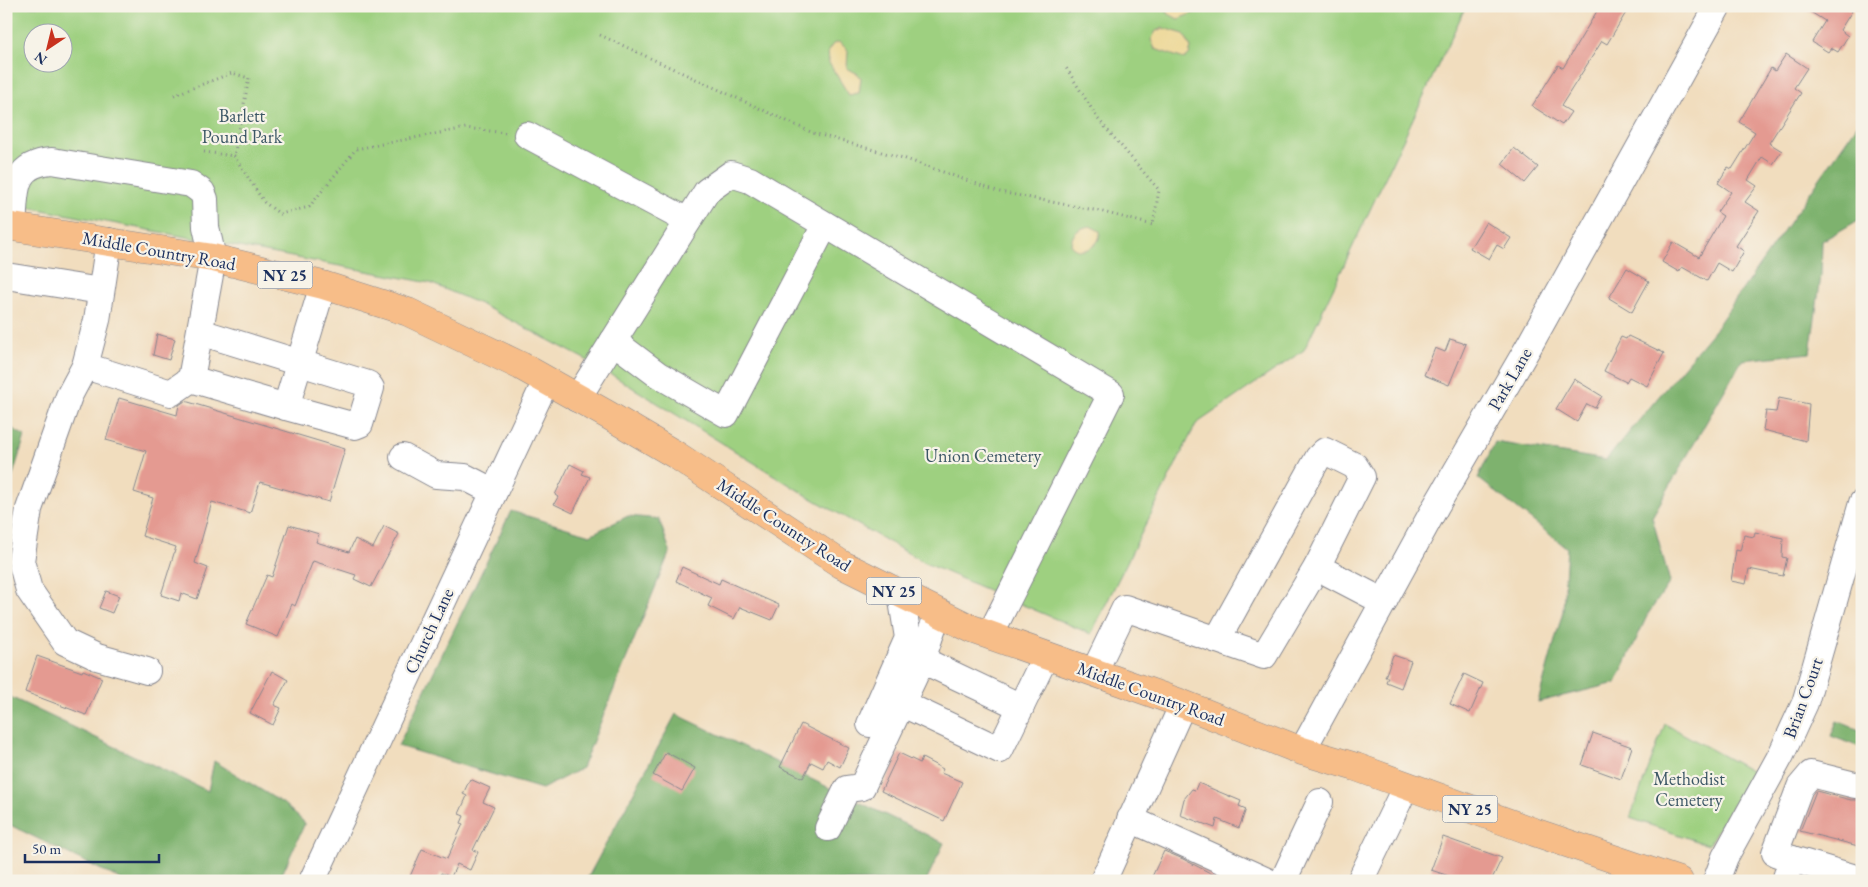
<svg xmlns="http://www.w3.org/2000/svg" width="1868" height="887" font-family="'EB Garamond',serif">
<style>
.green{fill:#9ed080;stroke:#5c806f;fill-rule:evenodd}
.forest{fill:#7eb26e;stroke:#4c7066}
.sand{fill:#eeda9e;stroke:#84847e}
.building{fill:#e49a91}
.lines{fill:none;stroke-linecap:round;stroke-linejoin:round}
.minor-casing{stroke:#86868e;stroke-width:28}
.major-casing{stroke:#86868e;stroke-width:29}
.path{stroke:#86868e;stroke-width:3;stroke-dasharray:1 4;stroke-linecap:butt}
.minor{stroke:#fff;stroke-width:26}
.major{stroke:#f7bd88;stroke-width:28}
.labels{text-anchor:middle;stroke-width:4.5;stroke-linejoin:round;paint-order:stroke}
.shield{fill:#f7f3e8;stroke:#5d6a87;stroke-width:1}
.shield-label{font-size:16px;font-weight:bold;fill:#1b2f5e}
.park-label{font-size:18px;fill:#3c5766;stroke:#f7f3e8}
.street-label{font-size:18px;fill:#1b2f5e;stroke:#f7f3e8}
</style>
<rect width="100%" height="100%" fill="#f7f3e8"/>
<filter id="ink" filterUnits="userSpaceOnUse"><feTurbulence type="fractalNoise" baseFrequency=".02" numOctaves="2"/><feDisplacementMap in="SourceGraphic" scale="10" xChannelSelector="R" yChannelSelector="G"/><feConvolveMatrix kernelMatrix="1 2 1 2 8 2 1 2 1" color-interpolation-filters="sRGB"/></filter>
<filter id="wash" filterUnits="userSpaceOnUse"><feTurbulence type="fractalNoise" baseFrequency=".0096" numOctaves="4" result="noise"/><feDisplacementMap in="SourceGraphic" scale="20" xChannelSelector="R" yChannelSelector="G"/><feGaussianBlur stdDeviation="1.12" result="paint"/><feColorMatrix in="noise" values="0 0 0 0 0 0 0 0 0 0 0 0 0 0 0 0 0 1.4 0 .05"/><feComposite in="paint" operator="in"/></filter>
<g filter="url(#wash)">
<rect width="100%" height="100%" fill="#f1ddbe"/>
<g class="green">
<path d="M6,6H1466L1304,350L1196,424L1091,634L927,564L806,495L596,365L480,304L430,283L6,203ZM32,32H62V62H32Z"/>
<polygon points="1665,724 1753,772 1708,845 1630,818"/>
</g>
<g class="forest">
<polygon points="1862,118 1862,218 1822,241 1821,276 1810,353 1742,360 1652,517 1670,582 1648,614 1616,683 1538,702 1563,611 1567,548 1478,478 1495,442 1606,460 1715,329"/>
<polygon points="6,425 25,436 6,497"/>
<polygon points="511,511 590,535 628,516 659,519 670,551 582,768 542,789 398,746"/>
<polygon points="6,695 208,791 214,761 284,804 305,823 279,881 124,881 6,823"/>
<polygon points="676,714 944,843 926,881 586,881"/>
<polygon points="1837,721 1862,731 1862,748 1831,736"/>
</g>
<g class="sand">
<polygon points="1203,6 1201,10 1178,19 1167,13 1166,7"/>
<polygon points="1163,28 1184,34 1191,48 1189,55 1184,59 1155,49 1151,40 1156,31"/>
<polygon points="839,42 848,50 847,68 858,74 861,78 859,93 849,95 829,63 828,51 833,44"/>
<path d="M1090,226L1100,231C1102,245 1082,257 1071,246C1071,234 1078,228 1090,226Z"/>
</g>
<g id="blocks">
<g class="building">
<polygon points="1600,6 1630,6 1607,44 1602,41 1561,106 1571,112 1562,125 1532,106 1558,65 1563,68"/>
<polygon points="1801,6 1845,6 1852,11 1840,30 1848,36 1838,52 1831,48 1828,52 1812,42 1825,21"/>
<polygon points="1786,54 1807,68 1794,88 1801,93 1769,143 1782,151 1773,164 1762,157 1748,180 1757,186 1745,202 1759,211 1736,246 1744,251 1732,272 1717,263 1707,281 1682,267 1679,272 1662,262 1673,242 1699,257 1723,216 1717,212 1731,192 1718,183 1728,167 1732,169 1755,132 1739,122 1771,68 1775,71"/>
<polygon points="1514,148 1538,167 1525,183 1502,164"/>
<polygon points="1486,222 1511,238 1504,249 1497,245 1489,259 1470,248"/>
<polygon points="1627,268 1649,281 1632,312 1609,298"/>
<polygon points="157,334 175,339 169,360 153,355"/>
<polygon points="1628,336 1664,353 1647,386 1629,377 1626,382 1604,371 1621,337 1626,339"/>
<polygon points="1450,339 1466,344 1449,385 1424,375 1435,348 1445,352"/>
<polygon points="1574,379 1602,396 1595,408 1587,404 1577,422 1556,409"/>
<polygon points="119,398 177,415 179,405 185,401 345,449 329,502 260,482 250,513 212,502 195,563 208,568 197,599 181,593 179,601 161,595 176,547 142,536 153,498 134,492 146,451 106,440"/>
<polygon points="1779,398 1809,404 1806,441 1763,430 1766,411 1776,412"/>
<polygon points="570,464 584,471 582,474 590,477 573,513 554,504 558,497 555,495"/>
<polygon points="289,525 319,534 316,542 349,552 355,539 373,548 384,526 399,534 371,587 354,579 356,575 313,561 295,606 292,604 278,637 246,624 267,575 272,577"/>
<polygon points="1755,532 1783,538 1782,557 1787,558 1783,576 1749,569 1746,584 1731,581 1736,550 1740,551 1744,535 1754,537"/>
<polygon points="682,567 719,584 721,579 779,605 772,620 740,607 734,619 708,606 712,598 676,581"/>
<polygon points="106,591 119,596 112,613 99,608"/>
<polygon points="1393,655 1411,661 1401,688 1386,682 1388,677 1385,677"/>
<polygon points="37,656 82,672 83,670 102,678 86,715 25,692"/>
<polygon points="272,671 288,680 274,705 281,708 273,725 250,713"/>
<polygon points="1464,674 1483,683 1470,713 1450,704"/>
<polygon points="801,724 849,748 840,767 827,760 823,768 811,762 803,778 780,767"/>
<polygon points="1593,733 1632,747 1621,779 1582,765"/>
<polygon points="666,752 695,768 682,791 653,775"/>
<polygon points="899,753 920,763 922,758 943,769 941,773 962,782 944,821 881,791"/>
<polygon points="470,779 490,788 483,802 494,807 473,850 478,852 470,870 457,864 451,877 441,873 437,881 408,881 422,849 447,859 463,824 461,823 464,816 459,814 467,796 463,794"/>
<polygon points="1198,783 1241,801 1239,806 1246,809 1239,828 1217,819 1215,828 1180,815 1184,799 1192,789 1195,790"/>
<polygon points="1816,791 1851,800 1862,800 1862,847 1800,831"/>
<polygon points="1443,837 1502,858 1491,881 1447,881 1449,876 1431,870"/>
<polygon points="1164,851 1183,859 1226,881 1150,881"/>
</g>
</g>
</g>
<g filter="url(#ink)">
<use href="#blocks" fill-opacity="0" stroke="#86868e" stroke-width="1"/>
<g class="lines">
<g class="minor-casing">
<g id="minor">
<polyline points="527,135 688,221"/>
<path d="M13,227C16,194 10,164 52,161L191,184L202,192L205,199L206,227L213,258L191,379L286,407L323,285"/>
<polyline points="109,241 97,320 85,366 171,393 191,379"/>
<polyline points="6,276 101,291"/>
<polyline points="200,332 368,384 371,388 360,424 355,426 286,407"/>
<polyline points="613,341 657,374 726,414 825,225"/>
<polyline points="85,366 69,396 29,509 21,561 29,590 65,642 97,657 147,671"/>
<polyline points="577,399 707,191 731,174 750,180 1111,394 990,635"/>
<polyline points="403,457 436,475 465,477 494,492"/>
<polyline points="1217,640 1318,458 1325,451 1355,466 1362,477 1317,567"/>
<polyline points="922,660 1021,707"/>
<polyline points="1094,672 1125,608 1264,656 1317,567 1384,602"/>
<polyline points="901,703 1000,750 1046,655"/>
<polyline points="870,724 908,638 901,594"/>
<polyline points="1302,751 1436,506 1529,346 1718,6"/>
<polyline points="1130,819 1267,881"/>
<polyline points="828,828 847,789 862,787 922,660 938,612"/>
<polyline points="1792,859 1775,853 1800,787 1811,774 1855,785"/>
<polyline points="312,881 546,381"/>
<polyline points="1103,881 1183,704"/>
<polyline points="1283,881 1320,802"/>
<polyline points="1360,881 1406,786"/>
<polyline points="1716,881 1725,857 1781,755 1805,703 1862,503"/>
<polyline points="1785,881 1792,859 1862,880"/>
</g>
</g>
<g class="major-casing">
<polyline id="major" points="6,226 213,258 323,285 408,312 521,366 608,415 676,455 841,564 972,629 1183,704 1302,751 1356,767 1534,832 1679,881"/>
</g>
<g class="path">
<polyline points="600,35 813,133 903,158 1000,192 1099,211 1153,225 1159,190 1098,119 1065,66"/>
<polyline points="174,95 232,73 249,78 234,156"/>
<polyline points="204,152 234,156 264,202 280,214 309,207 356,149 466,128 506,133"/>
</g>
<use href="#minor" class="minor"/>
<use href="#major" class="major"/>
</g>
</g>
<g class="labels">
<g class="shield">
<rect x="257.5" y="261.5" width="55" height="27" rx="4"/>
<rect x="866.5" y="577.5" width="55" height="27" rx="4"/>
<rect x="1442.5" y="795.5" width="55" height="27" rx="4"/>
</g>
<g class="shield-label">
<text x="285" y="281">NY 25</text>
<text x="894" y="597">NY 25</text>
<text x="1470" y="815">NY 25</text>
</g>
<g class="park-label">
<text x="242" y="122">Barlett<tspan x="242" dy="21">Pound Park</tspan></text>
<text x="983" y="462">Union Cemetery</text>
<text x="1689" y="785">Methodist<tspan x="1689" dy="21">Cemetery</tspan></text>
</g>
<g class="street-label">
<text transform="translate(159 251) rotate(10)" y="6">Middle Country Road</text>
<text transform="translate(1510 379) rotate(-60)" y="6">Park Lane</text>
<text transform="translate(784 525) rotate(33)" y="6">Middle Country Road</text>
<text transform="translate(429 631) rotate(-65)" y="6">Church Lane</text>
<text transform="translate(1151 694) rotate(20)" y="6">Middle Country Road</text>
<text transform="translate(1803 698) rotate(-70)" y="6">Brian Court</text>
</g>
</g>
<rect width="1868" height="887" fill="none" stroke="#f7f3e8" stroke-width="25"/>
<g transform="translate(48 48) rotate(215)"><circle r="24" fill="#f7f3e8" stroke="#9fa5b1"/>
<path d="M0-4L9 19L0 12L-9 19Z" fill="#c8321e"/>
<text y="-8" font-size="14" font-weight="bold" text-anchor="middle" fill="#1b2f5e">N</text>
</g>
<path d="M25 854v8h134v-8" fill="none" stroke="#1b2f5e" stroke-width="2.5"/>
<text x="32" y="854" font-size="15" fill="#1b2f5e" stroke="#f7f3e8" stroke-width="4" paint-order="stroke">50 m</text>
</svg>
